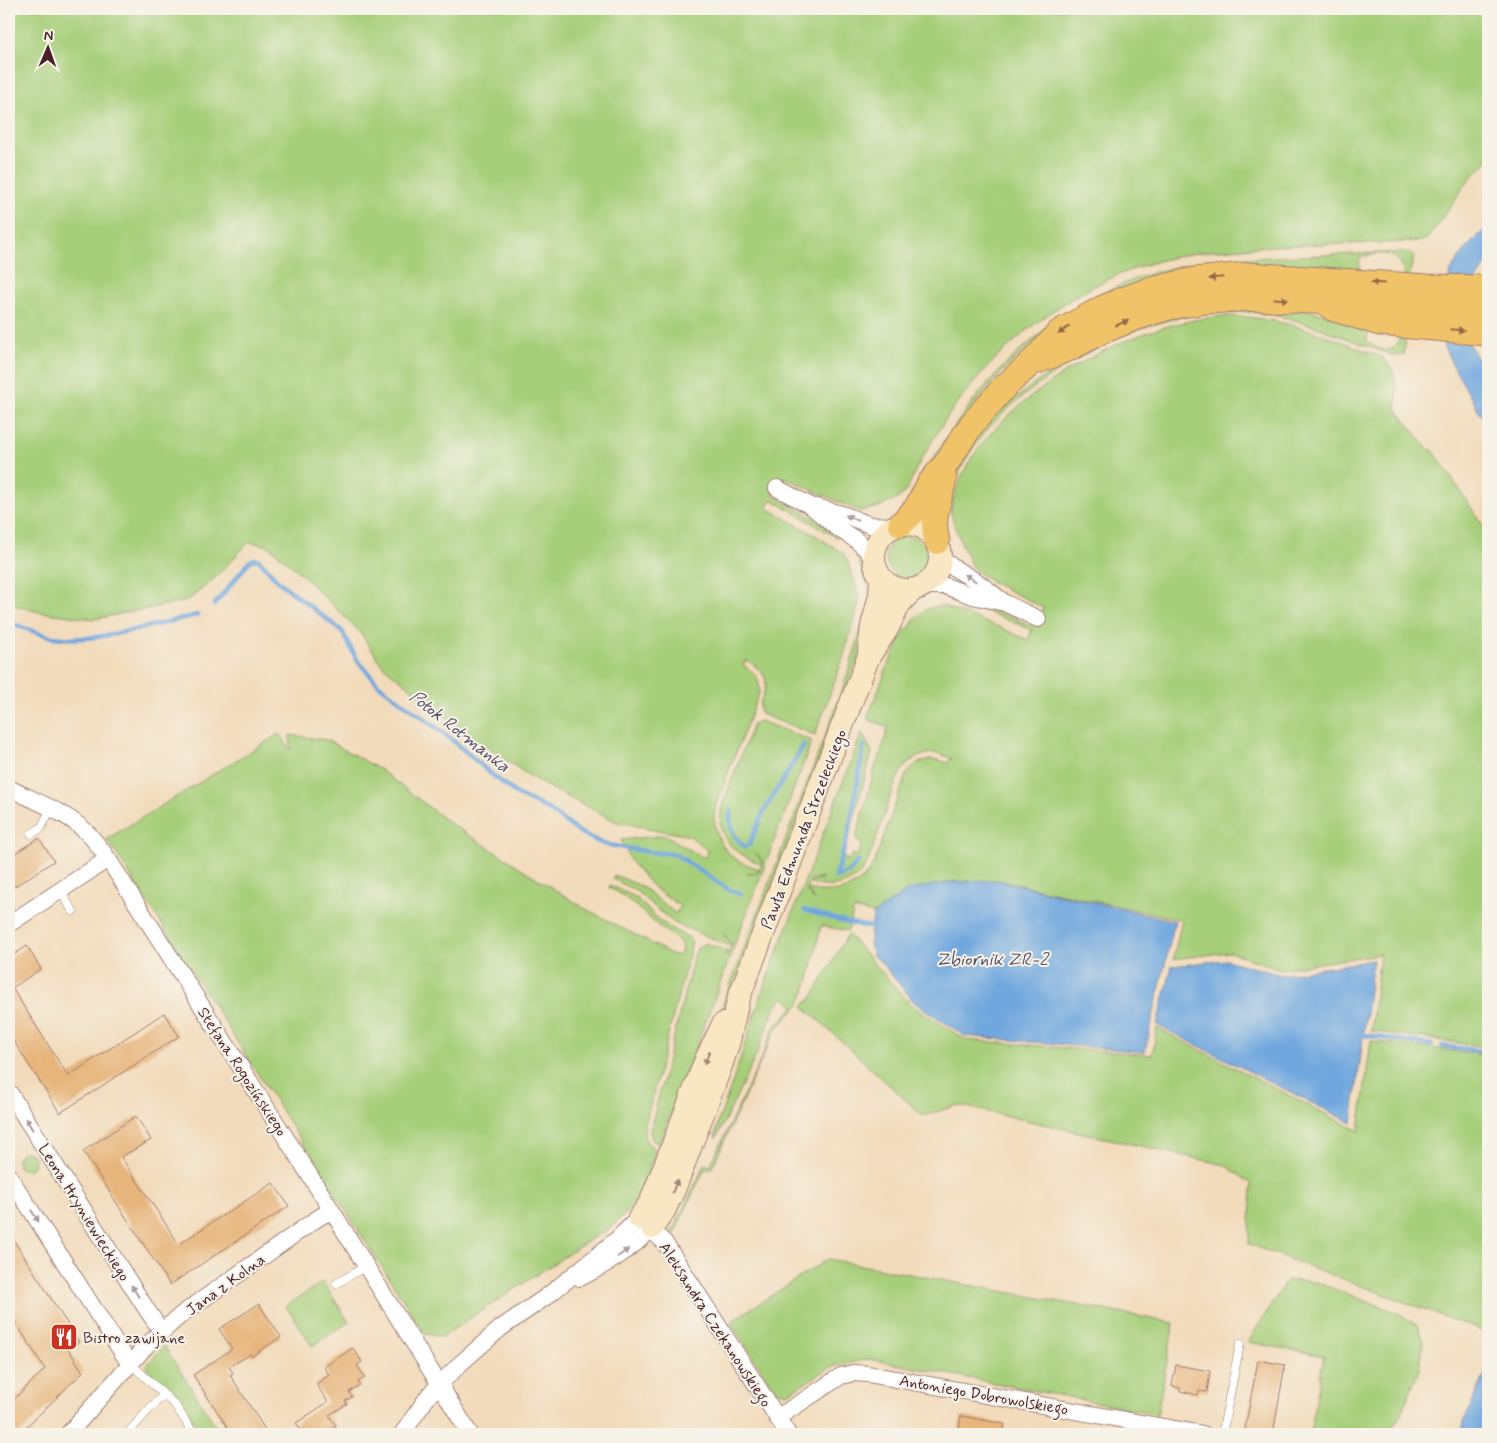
<svg xmlns="http://www.w3.org/2000/svg" width="1497" height="1443" font-family="Mynerve,sans-serif">
<style>
.green{fill:#a7cf7a;stroke:#787752;fill-rule:evenodd}
.water{fill:#70a7de;stroke:#5d6384}
.lines{fill:none;stroke-linecap:round;stroke-linejoin:round}
.stream{stroke:#70a7de;stroke-width:4.5}
.building{fill:#e7b57c}
.lane-casing{stroke:#9e7d73;stroke-width:9}
.street-casing{stroke:#9e7d73;stroke-width:18}
.secondary-casing{stroke:#9e7d73;stroke-width:24}
.primary-casing{stroke:#9e7d73;stroke-width:27}
.lane{stroke:#fff;stroke-width:8}
.street{stroke:#fff;stroke-width:16}
.secondary{stroke:#f9e7c3;stroke-width:22}
.primary{stroke:#f1c369;stroke-width:25}
.oneway{fill:#956947}
.oneway2{fill:#ae9aa0}
.oneway3{fill:#a28377}
.labels{text-anchor:middle;stroke-width:4;stroke-linejoin:round;paint-order:stroke}
.street-label{font-size:16px;fill:#4a1f2b;stroke:#f7f3e8}
.poi-label{font-size:16px;fill:#4a1f2b;stroke:#f7f3e8;text-anchor:start}
.water-label{font-size:18px;font-style:italic;fill:#574f6a;stroke:#f7f3e8}
</style>
<rect width="100%" height="100%" fill="#f7f3e8"/>
<filter id="ink" filterUnits="userSpaceOnUse"><feTurbulence type="fractalNoise" baseFrequency=".02" numOctaves="2"/><feDisplacementMap in="SourceGraphic" scale="10" xChannelSelector="R" yChannelSelector="G"/><feConvolveMatrix kernelMatrix="1 2 1 2 8 2 1 2 1" color-interpolation-filters="sRGB"/></filter>
<filter id="wash" filterUnits="userSpaceOnUse"><feTurbulence type="fractalNoise" baseFrequency=".0096" numOctaves="4" result="noise"/><feDisplacementMap in="SourceGraphic" scale="20" xChannelSelector="R" yChannelSelector="G"/><feGaussianBlur stdDeviation="1.12" result="paint"/><feColorMatrix in="noise" values="0 0 0 0 0 0 0 0 0 0 0 0 0 0 0 0 0 1.4 0 .05"/><feComposite in="paint" operator="in"/></filter>
<g filter="url(#wash)">
<rect width="100%" height="100%" fill="#f2dbbb"/>
<g class="green">
<path d="M9,9H1488V161L1470,178L1428,238L1422,241C1348,246 1269,242 1196,253C1144,261 1093,282 1050,313C1006,344 967,385 939,430C931,443 923,456 916,469C912,478 908,489 901,496C895,502 869,511 859,511L783,477L773,495L809,515L843,536L836,537L771,499L767,508L815,535L843,553L847,560L858,592L859,603L843,658L815,735L761,714C753,696 785,682 746,660L743,665C754,672 761,678 759,693L716,804C711,825 718,848 737,860C744,864 752,866 759,869L758,872L747,874L758,873L763,861L756,853L762,861L761,864C732,852 713,837 723,803L753,724L760,721L812,741L659,1144L652,1140L650,1131L694,956L698,947L705,943L727,951L726,954L718,956L727,955L732,943L724,934L730,943V946L674,923L636,891L613,879L614,875L641,886L676,914L680,906L654,888L631,862L621,840L665,835L704,858L708,851L690,836L617,822L537,781L473,738L382,665L360,632L299,572L269,546L249,542L214,579L187,601L94,619L39,612L9,604Z"/>
<path d="M1406,252L1411,254L1414,257L1410,271L1404,355L1396,356C1347,341 1302,316 1251,312C1175,306 1102,339 1042,382C998,414 966,445 949,498L944,500C961,443 991,416 1038,381C1094,340 1159,311 1229,307C1248,307 1269,308 1285,308C1314,309 1343,320 1370,328L1366,341C1371,343 1375,347 1380,349C1400,355 1401,332 1402,319L1379,316L1364,311L1402,313L1403,298C1339,293 1270,283 1206,290C1157,296 1109,314 1067,339H1064L1065,337C1130,296 1192,283 1268,283L1272,284L1273,283L1404,292C1406,277 1405,256 1385,254C1377,253 1368,256 1360,257L1359,275C1314,272 1268,266 1223,269C1155,274 1084,300 1032,344C986,382 948,438 921,491L919,485C975,377 1067,287 1190,264C1218,259 1246,258 1273,257C1317,255 1362,254 1406,252Z"/>
<path d="M1222,316C1283,316 1327,336 1382,357C1398,373 1398,387 1396,409L1429,450H1433L1482,524L1488,543V1047L1371,1031L1380,954L1280,969L1230,952L1173,959L1182,920L997,880L908,890L874,914L854,909L848,931L821,926L809,979L800,1004L775,1030L712,1168L704,1170L674,1234L672,1232L705,1164L710,1166L757,1068L774,1028L794,1007L784,997L775,1007L756,1056L717,1137L715,1138L718,1122L730,1090L762,992L862,733L872,752L843,858L850,860L851,856L854,854L858,855L862,843L857,841L856,838L876,764L879,760L888,727L867,719L887,668L906,628L909,629C917,613 925,607 943,606L1001,628L1028,640L1032,630L963,602L961,597L1034,626L1043,608C1026,597 981,581 971,565C966,553 952,524 951,512C950,499 964,470 971,459C992,428 1014,409 1044,387C1098,348 1156,323 1222,316ZM937,753L951,758L948,763C931,756 916,760 906,775L874,863C861,889 835,897 809,889L808,891L814,900L807,891L811,879L823,878L812,881L811,883C828,889 848,887 860,873C868,864 871,853 875,842C884,818 890,791 902,770C912,758 922,753 937,753Z"/>
<circle cx="907" cy="557" r="21"/>
<polygon points="856,550 865,558 873,581 870,592 857,558"/>
<polygon points="865,617 858,659 727,1004 704,1054 844,686"/>
<path d="M279,734L291,750L290,735L327,740L379,769L448,822L584,908L671,954L680,956C681,952 683,946 680,942C675,936 666,932 661,928C643,914 630,897 609,888L610,885L635,897L659,920L675,931L688,937L692,942L644,1129C643,1139 647,1145 656,1149C643,1185 636,1212 601,1234L600,1233L442,1337L425,1334L107,839Z"/>
<polygon points="848,934 911,1005 966,1040 1152,1055 1157,1028 1359,1131 1371,1041 1488,1055 1488,1333 1249,1244 1252,1184 1225,1165 958,1105 923,1116 803,1006 812,998"/>
<circle cx="26" cy="1161" r="9"/>
<polygon points="828,1259 1174,1323 1157,1414 869,1359 832,1367 788,1393 775,1390 730,1322"/>
<polygon points="1287,1280 1316,1282 1398,1313 1418,1326 1423,1342 1419,1370 1400,1416 1389,1434 1310,1434 1324,1356 1248,1342"/>
<polygon points="323,1282 349,1322 312,1346 286,1306"/>
<polygon points="164,1346 221,1434 202,1434 180,1400 145,1367"/>
</g>
<g class="water">
<polygon points="1488,226 1488,262 1473,284 1467,340 1488,377 1488,427 1453,366 1444,347 1441,328 1445,289 1452,269 1467,247"/>
<path d="M997,880L1175,921L1145,1052L965,1036L915,1003L879,960L873,956C868,943 870,928 874,914L908,890L950,882Z"/>
<polygon points="1226,960 1281,975 1373,960 1352,1123 1157,1025 1172,966"/>
<polygon points="1488,1368 1488,1425 1484,1434 1461,1434 1465,1419"/>
</g>
<g class="lines">
<g class="stream">
<polyline points="214,605 250,561 254,559 259,560 279,582 342,631 357,660 379,685 450,738 490,773 518,795 546,808 579,832 603,844 649,852 675,854 728,889 741,894"/>
<path d="M9,623C23,627 38,634 53,637C95,644 155,624 197,615"/>
<path d="M731,810C728,824 733,837 745,847"/>
<polyline points="749,845 764,811 804,745"/>
<polyline points="836,873 848,836 864,745"/>
<polyline points="835,877 849,872 858,861"/>
<polyline points="804,910 848,923 871,927"/>
<polyline points="1364,1035 1432,1045"/>
<polyline points="1442,1046 1488,1052"/>
</g>
</g>
<g id="blocks">
<g class="building">
<polygon points="39,838 54,861 9,890 9,857"/>
<polygon points="27,946 41,969 12,988 68,1076 164,1013 179,1036 60,1113 9,1034 9,958"/>
<polygon points="136,1116 151,1140 121,1157 179,1244 273,1183 289,1206 170,1285 83,1151"/>
<polygon points="9,1233 79,1342 68,1349 83,1372 19,1434 9,1434 9,1404 45,1369 9,1312"/>
<polygon points="259,1304 281,1337 252,1356 251,1354 229,1367 233,1373 230,1375 268,1434 232,1434 193,1375 232,1349 219,1329"/>
<polygon points="353,1348 362,1362 357,1365 365,1378 358,1382 360,1385 349,1392 352,1397 345,1401 347,1404 329,1415 336,1426 329,1430 332,1434 303,1434 296,1423 328,1402 316,1384 329,1375 324,1367"/>
<polygon points="1258,1360 1285,1365 1273,1434 1244,1434"/>
<polygon points="1176,1365 1210,1371 1207,1392 1199,1391 1198,1395 1180,1391 1180,1388 1172,1386"/>
<polygon points="961,1416 1005,1424 1003,1434 958,1434"/>
</g>
</g>
</g>
<g filter="url(#ink)">
<use href="#blocks" fill-opacity="0" stroke="#9e7d73" stroke-width="1"/>
<g class="lines">
<g class="lane-casing">
<g id="lane">
<polyline points="31,834 41,828 51,809"/>
<polyline points="60,891 73,911"/>
<polyline points="336,1284 366,1266"/>
<polyline points="131,1364 175,1405 194,1434"/>
<polyline points="127,1434 153,1405 164,1395"/>
<polyline points="1222,1434 1240,1344"/>
</g>
</g>
<g class="street-casing">
<g id="street">
<polyline points="777,488 811,506 836,527 856,540 867,550 874,562"/>
<polyline points="816,507 842,514 870,525 893,526"/>
<polyline points="940,550 945,561 951,566 979,583 1005,603 1038,619"/>
<polyline points="923,586 945,586 973,596 1000,602"/>
<path d="M9,788C32,800 63,811 82,828C93,837 100,848 108,859"/>
<polyline points="9,924 108,859 319,1190 470,1434"/>
<polyline points="9,1092 147,1310 162,1332"/>
<polyline points="9,1176 125,1357 131,1364"/>
<path d="M580,1278C607,1264 631,1250 652,1228"/>
<polyline points="777,1418 841,1376 853,1373 868,1374 1203,1434"/>
<polyline points="68,1434 147,1345 182,1314 315,1220 331,1210"/>
<polyline points="402,1434 429,1395 461,1363 501,1328 550,1294 615,1241 639,1218 665,1243 788,1434"/>
</g>
</g>
<g class="secondary-casing">
<g id="secondary">
<circle cx="907" cy="557" r="33"/>
<polyline points="869,651 872,626 880,595 881,578"/>
<polyline points="639,1218 650,1203 656,1188 707,1057 723,1024"/>
<polyline points="652,1228 664,1211 674,1190 721,1066 729,1041 738,1000 868,658 886,631 900,603 913,590"/>
</g>
</g>
<g class="primary-casing">
<g id="primary">
<polyline points="1332,308 1380,323 1488,333"/>
<polyline points="1037,361 1070,348 1100,332 1134,318 1169,307 1206,301 1257,298 1313,301 1366,301 1488,312"/>
<polyline points="901,524 916,509 930,483 945,465 972,424 1004,387 1030,364 1060,332 1101,309 1122,300 1147,291 1195,280 1247,275 1427,287 1488,288"/>
<path d="M937,541C930,517 940,501 944,478"/>
</g>
</g>
<use href="#lane" class="lane"/>
<use href="#street" class="street"/>
<use href="#secondary" class="secondary"/>
<use href="#primary" class="primary"/>
</g>
<defs><path id="oneway-solid" d="M-6-.8H1V-3.2L6.5 0L1 3.2V.8H-6Z" transform="scale(1.25)"/></defs>
<g class="oneway">
<use href="#oneway-solid" transform="translate(1216 278) rotate(175)"/>
<use href="#oneway-solid" transform="translate(1378 283) rotate(-176)"/>
<use href="#oneway-solid" transform="translate(1281 299) rotate(4)"/>
<use href="#oneway-solid" transform="translate(1122 323) rotate(-22)"/>
<use href="#oneway-solid" transform="translate(1064 330) rotate(145)"/>
<use href="#oneway-solid" transform="translate(1457 330) rotate(5)"/>
</g>
<g class="oneway2">
<use href="#oneway-solid" transform="translate(852 518) rotate(-157)"/>
<use href="#oneway-solid" transform="translate(970 578) rotate(-150)"/>
<use href="#oneway-solid" transform="translate(29 1124) rotate(-122)"/>
<use href="#oneway-solid" transform="translate(35 1216) rotate(57)"/>
<use href="#oneway-solid" transform="translate(623 1253) rotate(-35)"/>
<use href="#oneway-solid" transform="translate(135 1291) rotate(-122)"/>
</g>
<g class="oneway3">
<use href="#oneway-solid" transform="translate(707 1058) rotate(112)"/>
<use href="#oneway-solid" transform="translate(675 1186) rotate(-68)"/>
</g>
</g>
<defs>
<g id="restaurant-square" transform="scale(1.4375)"><rect x="-9" y="-9" width="18" height="18" rx="4" fill="#c8321e" stroke="#f7f3e8"/><path d="M-5-6h1v4h1v-4h1v4h1v-4h1v5L-1.5 .5V6h-2V.5L-5-1ZM5-6V6H3V1.5H1.5Q1.5-4 5-6Z" fill="#fff"/></g>
</defs>
<g fill-rule="evenodd">
<use href="#restaurant-square" x="64" y="1337"/>
</g>
<g class="labels">
<g class="street-label">
<text transform="translate(803 829) rotate(-69)" y="6">Pawła Edmunda Strzeleckiego</text>
<text transform="translate(243 1071) rotate(57)" y="6">Stefana Rogozińskiego</text>
<text transform="translate(85 1212) rotate(58)" y="6">Leona Hryniewieckiego</text>
<text transform="translate(225 1284) rotate(-36)" y="6">Jana z Kolna</text>
<text transform="translate(716 1324) rotate(57)" y="6">Aleksandra Czekanowskiego</text>
<text transform="translate(984 1394) rotate(10)" y="6">Antoniego Dobrowolskiego</text>
</g>
<g class="poi-label">
<text x="83" y="1343">Bistro zawijane</text>
</g>
<g class="water-label">
<text transform="translate(460 731) rotate(38)" y="6">Potok Rotmanka</text>
<text x="992" y="965">Zbiornik ZR-2</text>
</g>
</g>
<rect width="1497" height="1443" fill="none" stroke="#f7f3e8" stroke-width="30"/>
<g transform="translate(48 48) rotate(2)" stroke="#f7f3e8" stroke-width="4" paint-order="stroke">
<path d="M0-4L9 19L0 12L-9 19Z" fill="#4a1f2b"/>
<text y="-8" font-size="14" font-weight="bold" text-anchor="middle" fill="#4a1f2b">N</text>
</g>
</svg>
